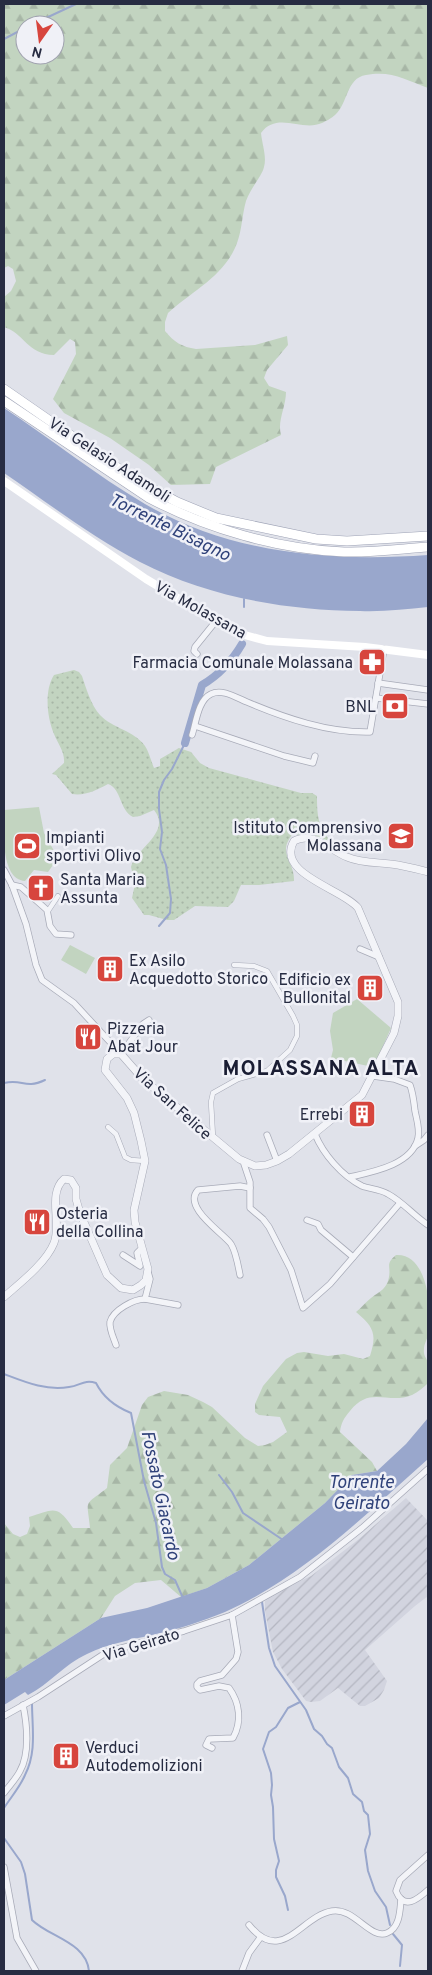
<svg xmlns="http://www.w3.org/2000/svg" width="432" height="1975" font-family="Overpass,sans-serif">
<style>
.industrial{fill:url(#industrial-furrows)}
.grass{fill:url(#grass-dots)}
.forest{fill:url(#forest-firs);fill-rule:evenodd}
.green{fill:#c2d4c0}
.water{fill:#99a7cc}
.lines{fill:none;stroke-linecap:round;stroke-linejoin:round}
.stream{stroke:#99a7cc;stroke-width:2}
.canal{stroke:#99a7cc;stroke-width:8}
.pedestrian-casing{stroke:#a8abb8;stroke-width:5.5}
.minor-casing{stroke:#a8abb8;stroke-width:7}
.tertiary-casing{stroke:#a8abb8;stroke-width:8}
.primary-casing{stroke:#9ea3b6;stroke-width:10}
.pedestrian{stroke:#f3f4f8;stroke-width:4.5}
.minor{stroke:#f3f4f8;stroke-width:5.5}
.tertiary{stroke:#f3f4f8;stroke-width:7}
.secondary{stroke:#fff;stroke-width:8}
.primary{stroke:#fff;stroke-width:9}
.labels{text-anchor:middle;stroke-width:5;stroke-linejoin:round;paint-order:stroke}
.street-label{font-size:16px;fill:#272c42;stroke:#f0f1f7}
.poi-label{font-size:16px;fill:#272c42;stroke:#f0f1f7;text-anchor:start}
.water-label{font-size:18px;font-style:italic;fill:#2f4179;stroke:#f0f1f7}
.district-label{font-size:21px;font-weight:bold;letter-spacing:1px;fill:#1a1d33;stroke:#f0f1f7}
</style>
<defs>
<pattern id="industrial-furrows" width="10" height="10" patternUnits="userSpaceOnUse" patternTransform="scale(1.25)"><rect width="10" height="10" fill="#d2d4df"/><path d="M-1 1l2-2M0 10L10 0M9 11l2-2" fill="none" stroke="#b4b6c1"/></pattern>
<pattern id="grass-dots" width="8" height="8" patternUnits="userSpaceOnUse" patternTransform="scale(1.25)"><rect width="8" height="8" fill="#c2d4c0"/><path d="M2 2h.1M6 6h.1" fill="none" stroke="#a7b6a6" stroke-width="1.8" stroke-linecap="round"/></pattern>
<pattern id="forest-firs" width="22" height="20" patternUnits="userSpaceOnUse" patternTransform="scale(1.25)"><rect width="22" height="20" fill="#c2d4c0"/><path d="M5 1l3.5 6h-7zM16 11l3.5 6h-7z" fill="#a7b6a6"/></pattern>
</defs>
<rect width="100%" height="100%" fill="#e0e2ea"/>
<polygon class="industrial" points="406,1498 428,1521 428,1596 415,1606 365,1650 387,1681 384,1690 379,1698 365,1706 360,1706 338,1688 320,1701 311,1702 306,1701 282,1669 273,1652 265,1611 265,1601 293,1584 311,1576 359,1539"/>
<path class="grass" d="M74,670L79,672L82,676C86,688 91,705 100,715C112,728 135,731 145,746C149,752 151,761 154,768L160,766V759L179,748L191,752L200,763L209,768L301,793H312L317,796C317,816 318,826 331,842L309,834L292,835C277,854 295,862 294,881L259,885H241L234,901L228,907L195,906L174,920H167L149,915H144L132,898L135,884L131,867C136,848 172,832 154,810L140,816L133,817C119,810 122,789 108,784C97,790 85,796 72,794L56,775L52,774L64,763C65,752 58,744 54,734C47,717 44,691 54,675Z"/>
<g class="forest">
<path d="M4,4H428V88C406,80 391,70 366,75C346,78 348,104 335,115C332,118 326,121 322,123C302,132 277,111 261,133C262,144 267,157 264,167C262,176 250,189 246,201C242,215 242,230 237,243C225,276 192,291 168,313L165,322V331C174,342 182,347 196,349L255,345L287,336L288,345L267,370L264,378L269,386L286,392C286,407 277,421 281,435L216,467L210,484L171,485L149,465L110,438L64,413L53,399L76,354L75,342L70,339L54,355C28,355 23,332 4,327V297L11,291L16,281L13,269L8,266L4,268ZM25,25H55V55H25Z"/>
<path d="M396,1255C429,1253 432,1312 428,1335C427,1340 424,1344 424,1349C423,1356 427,1358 428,1363C429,1370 428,1377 428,1383C424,1387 418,1392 412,1395C388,1405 370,1385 350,1411C344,1418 341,1423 340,1432L372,1462L377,1471L352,1475L325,1503L249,1565L207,1588L181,1597L161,1580L135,1583L115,1596L101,1618L4,1680V1523L13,1534L20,1537L27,1534L30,1526L29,1517C54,1509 57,1504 73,1528H90C87,1498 83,1507 107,1488L110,1465L127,1448L142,1405L148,1397L164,1391L188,1395L203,1402L212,1407L245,1438L258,1446L265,1445L273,1442L287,1432L280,1417L259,1415L255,1412V1404L263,1386L286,1359L297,1353L304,1352L328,1356L344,1354L363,1359L370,1356C377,1334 374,1327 356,1312C361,1308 366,1302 371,1298C380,1291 387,1289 389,1277C391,1266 385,1264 396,1255Z"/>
</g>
<g class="green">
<path d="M39,807L44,833L58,858L48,872L34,870L25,881C0,879 4,830 4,810Z"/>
<polygon points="70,945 95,958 86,974 61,960"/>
<polygon points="357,999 391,1028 376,1062 368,1066 331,1058 333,1050 330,1031 333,1013"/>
</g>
<g class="water">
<path d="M4,408C51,439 96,475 145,504C231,554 331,562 428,555V607C406,609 383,612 360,611C284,610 208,597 140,562C92,537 48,503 4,473Z"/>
<path d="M428,1418V1459C365,1515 303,1577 225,1612C203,1621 179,1629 156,1634C132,1640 109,1643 87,1654C63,1665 50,1684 28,1695L25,1692L4,1705V1680L101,1618L147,1608L207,1588L249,1565L325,1503L352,1475L377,1471L406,1444Z"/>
</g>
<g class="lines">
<g class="stream">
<polyline points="31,25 76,4"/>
<polyline points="4,39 25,28"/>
<polyline points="244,607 244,599"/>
<polyline points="159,926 170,913 171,899 166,865 160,849 162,832 159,809 159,792 164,780 172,769 185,743"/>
<path d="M4,1083C23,1078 24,1090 45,1080"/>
<path d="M4,1374C25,1382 46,1391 69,1387C80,1386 84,1379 96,1383C103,1397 116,1407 131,1413L144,1481L156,1523L162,1567L165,1574L175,1580L183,1598"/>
<polyline points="219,1475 232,1492 243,1513 283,1540"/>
<polyline points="262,1602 269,1648 275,1666 306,1710 314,1729 322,1736 327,1744 332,1748 339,1767 348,1778 353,1794 362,1802 364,1811 368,1815 370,1834 365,1850 368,1871 375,1891 386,1907 390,1925"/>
<path d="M4,1808C11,1797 20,1787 25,1775C37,1752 32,1727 32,1703"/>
<path d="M4,1838L21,1862L25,1874L32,1920C49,1937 86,1942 89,1971"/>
<polyline points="288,1910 285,1896 276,1877 276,1870 279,1861 274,1839 273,1807 271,1795 272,1785 271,1773 263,1749 269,1732 276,1727 288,1708 300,1702"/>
<polyline points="393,1934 402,1945 400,1966"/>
</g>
<path class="canal" d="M185,743L202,685C219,675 232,661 242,644"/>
<g class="pedestrian-casing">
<g id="pedestrian">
<polyline points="48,911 58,896"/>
<polyline points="108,1127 116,1134 125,1157 131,1160 145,1161"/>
<polyline points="213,1137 211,1102 213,1093 238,1079 267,1071 290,1050 297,1036 297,1025 293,1016 267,971 254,966 234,965"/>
</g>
</g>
<g class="minor-casing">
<g id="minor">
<polyline points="197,654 194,651 195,647 216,621"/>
<polyline points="378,683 428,690"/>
<polyline points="376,698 428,704"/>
<polyline points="195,726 284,756 313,763 315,756"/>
<path d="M192,735C196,723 198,700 211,694C222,688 237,698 247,702C285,718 328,733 370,732L384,649"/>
<polyline points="4,870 12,885 26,924 36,965 42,980 74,1003 121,1054 143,1024 149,1020"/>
<polyline points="12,885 21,887 47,910 50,926 56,934 71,935"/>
<polyline points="360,949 379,957"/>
<path d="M315,1134C323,1154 342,1176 362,1186C370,1189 380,1189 388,1194C403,1202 414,1216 428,1225"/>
<polyline points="267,1135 277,1161"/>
<polyline points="415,1146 424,1140 428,1135"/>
<polyline points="243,1161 250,1182 250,1208 263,1219 269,1227 291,1270 303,1308 330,1284 400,1203"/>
<path d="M350,1177C372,1172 412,1165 418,1138C420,1129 417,1121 415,1111C414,1102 413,1093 410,1085L394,1079L373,1076"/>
<polyline points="307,1220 318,1224 321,1230 353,1257"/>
<polyline points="123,1255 140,1266 137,1253 142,1248"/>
<polyline points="148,1272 150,1279 145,1299 178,1305"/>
<path d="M240,1275C238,1265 236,1252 231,1244C223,1233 182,1207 198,1190L240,1186L250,1188"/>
<path d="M116,1345C114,1339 109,1329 110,1322C113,1310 134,1299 145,1299"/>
<polyline points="4,1716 38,1697 107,1652 184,1631 232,1615 300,1577 362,1528 428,1469"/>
<path d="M212,1748L206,1745L209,1739L233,1738C242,1722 240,1703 229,1688L219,1686L200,1690L197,1687V1684L200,1681L222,1675L236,1659L238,1652L232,1615"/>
<path d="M4,1793C9,1786 16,1779 20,1771C30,1753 27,1724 23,1705"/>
<path d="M428,1855L400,1880L396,1891C404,1911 418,1899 428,1890"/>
<polyline points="4,1867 17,1938 36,1971"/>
<path d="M249,1925C282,1966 301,1916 332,1911C354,1907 370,1940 387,1933C400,1928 400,1910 401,1899"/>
<polyline points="242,1971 249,1953 260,1938"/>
</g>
</g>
<g class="tertiary-casing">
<path id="tertiary" d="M4,1297C20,1283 46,1263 54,1243C62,1224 47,1194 64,1179L71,1180L76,1188V1199L80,1213L107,1275L121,1288L133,1290L141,1285L146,1280L148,1269L135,1222L134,1210L145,1161L141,1141L134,1113L127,1098L105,1070L107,1059L113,1054H121L143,1079L239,1159L255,1166L266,1165L277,1161L289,1154L362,1095L394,1033L398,1016V1002L358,908C343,889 275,874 294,841C313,830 331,851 347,857C363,864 381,862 398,865C408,867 418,869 428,872"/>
</g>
<g class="primary-casing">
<g id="primary">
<polyline points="4,389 131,477 177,502 216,518 316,539 347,541 428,536"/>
<path d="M4,401L149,498C208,529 277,549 344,552C372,553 400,549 428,547"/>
</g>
</g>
<use href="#pedestrian" class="pedestrian"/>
<use href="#minor" class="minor"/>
<use href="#tertiary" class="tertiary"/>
<polyline class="secondary" points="4,481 146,579 216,621 241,634 267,641 365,647 428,655"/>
<use href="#primary" class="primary"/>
</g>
<defs>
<g id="pharmacy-square" transform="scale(1.4375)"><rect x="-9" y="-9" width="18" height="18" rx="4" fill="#d7453d" stroke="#f0f1f7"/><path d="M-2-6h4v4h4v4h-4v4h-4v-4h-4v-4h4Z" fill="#fff"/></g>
<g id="bank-square" transform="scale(1.4375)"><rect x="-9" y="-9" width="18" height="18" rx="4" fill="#d7453d" stroke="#f0f1f7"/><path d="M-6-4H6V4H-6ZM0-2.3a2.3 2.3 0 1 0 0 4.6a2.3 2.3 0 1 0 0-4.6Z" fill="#fff"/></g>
<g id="school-square" transform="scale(1.4375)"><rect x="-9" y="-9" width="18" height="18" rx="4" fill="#d7453d" stroke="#f0f1f7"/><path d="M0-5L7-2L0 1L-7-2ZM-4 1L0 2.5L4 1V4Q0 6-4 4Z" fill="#fff"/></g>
<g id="stadium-square" transform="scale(1.4375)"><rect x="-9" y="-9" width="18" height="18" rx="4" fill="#d7453d" stroke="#f0f1f7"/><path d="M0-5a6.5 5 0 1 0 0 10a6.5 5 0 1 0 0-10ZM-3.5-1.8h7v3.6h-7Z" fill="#fff"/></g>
<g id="church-square" transform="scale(1.4375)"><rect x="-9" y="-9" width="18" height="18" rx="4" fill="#d7453d" stroke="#f0f1f7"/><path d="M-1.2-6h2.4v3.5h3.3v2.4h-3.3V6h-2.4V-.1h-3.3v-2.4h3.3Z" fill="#fff"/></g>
<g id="building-square" transform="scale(1.4375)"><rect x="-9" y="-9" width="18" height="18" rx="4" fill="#d7453d" stroke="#f0f1f7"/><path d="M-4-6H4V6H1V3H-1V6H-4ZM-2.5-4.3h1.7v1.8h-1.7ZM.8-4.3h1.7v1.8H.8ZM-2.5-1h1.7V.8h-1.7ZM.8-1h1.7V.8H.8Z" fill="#fff"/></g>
<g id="restaurant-square" transform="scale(1.4375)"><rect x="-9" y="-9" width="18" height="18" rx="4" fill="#d7453d" stroke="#f0f1f7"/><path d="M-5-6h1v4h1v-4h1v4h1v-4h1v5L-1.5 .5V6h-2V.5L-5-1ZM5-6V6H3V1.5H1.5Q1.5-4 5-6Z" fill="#fff"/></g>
</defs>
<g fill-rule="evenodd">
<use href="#pharmacy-square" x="372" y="662"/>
<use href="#bank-square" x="395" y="706"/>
<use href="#school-square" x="401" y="836"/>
<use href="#stadium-square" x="27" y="846"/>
<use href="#church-square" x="41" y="888"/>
<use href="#building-square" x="110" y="969"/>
<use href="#building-square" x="370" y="988"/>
<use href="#restaurant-square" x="88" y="1037"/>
<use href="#building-square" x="362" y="1114"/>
<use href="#restaurant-square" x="37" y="1222"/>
<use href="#building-square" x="66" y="1756"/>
</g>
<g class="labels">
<g class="street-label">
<text transform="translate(110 459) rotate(33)" y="6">Via Gelasio Adamoli</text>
<text transform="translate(201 609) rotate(29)" y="6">Via Molassana</text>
<text transform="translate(173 1103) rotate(42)" y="6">Via San Felice</text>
<text transform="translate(141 1644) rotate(-17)" y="6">Via Geirato</text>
</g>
<g class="poi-label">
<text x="353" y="668" text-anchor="end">Farmacia Comunale Molassana</text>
<text x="376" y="712" text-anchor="end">BNL</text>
<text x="382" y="833" text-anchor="end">Istituto Comprensivo<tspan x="382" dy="18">Molassana</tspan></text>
<text x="46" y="843">Impianti<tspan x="46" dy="18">sportivi Olivo</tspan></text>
<text x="60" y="885">Santa Maria<tspan x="60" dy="18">Assunta</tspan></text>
<text x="129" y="966">Ex Asilo<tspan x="129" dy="18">Acquedotto Storico</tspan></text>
<text x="351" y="985" text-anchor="end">Edificio ex<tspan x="351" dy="18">Bullonital</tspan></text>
<text x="107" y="1034">Pizzeria<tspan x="107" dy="18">Abat Jour</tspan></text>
<text x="343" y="1120" text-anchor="end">Errebi</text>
<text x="56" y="1219">Osteria<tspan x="56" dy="18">della Collina</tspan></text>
<text x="85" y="1753">Verduci<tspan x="85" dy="18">Autodemolizioni</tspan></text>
</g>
<g class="water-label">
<text transform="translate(170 527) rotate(26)" y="6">Torrente Bisagno</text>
<text x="361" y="1488">Torrente<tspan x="361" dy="21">Geirato</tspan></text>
<text transform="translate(161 1495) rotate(78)" y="6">Fossato Giacardo</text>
</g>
<g class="district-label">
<text x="321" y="1075">MOLASSANA ALTA</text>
</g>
</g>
<rect width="432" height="1975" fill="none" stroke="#272c42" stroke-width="10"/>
<g transform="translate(40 40) rotate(194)"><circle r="24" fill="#f0f1f7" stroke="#a0a2af"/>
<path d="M0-4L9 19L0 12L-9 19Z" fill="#d7453d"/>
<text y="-8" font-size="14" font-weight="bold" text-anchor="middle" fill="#272c42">N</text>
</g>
</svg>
